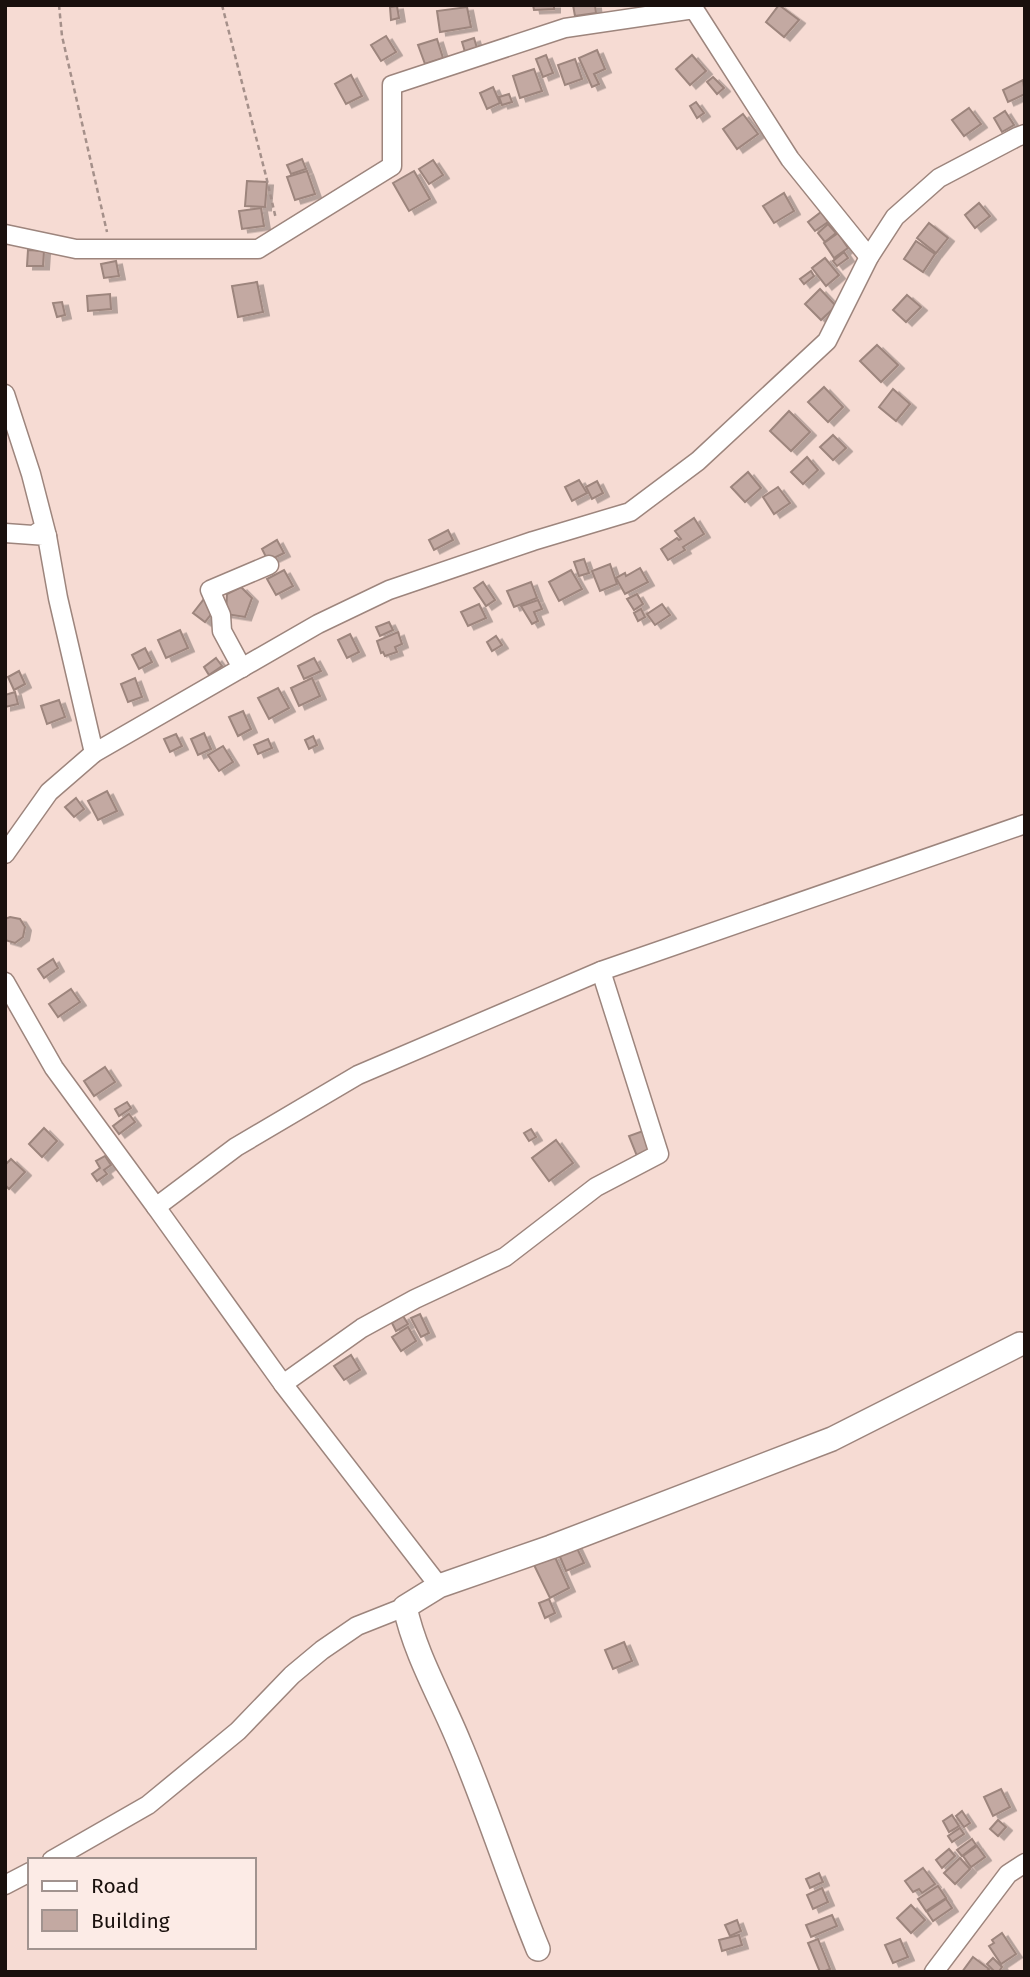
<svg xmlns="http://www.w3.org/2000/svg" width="1030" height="1977" font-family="'Fira Sans',sans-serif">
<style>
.building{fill:#c3a9a2;stroke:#9d857d;stroke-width:2;filter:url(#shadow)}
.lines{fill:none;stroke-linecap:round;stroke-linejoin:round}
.minor-casing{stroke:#9d857d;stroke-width:21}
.tertiary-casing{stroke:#9d857d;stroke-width:26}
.path{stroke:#a5908a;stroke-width:2.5;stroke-dasharray:5 3.5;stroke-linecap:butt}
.minor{stroke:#fff;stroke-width:18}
.tertiary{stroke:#fff;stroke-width:23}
</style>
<defs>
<filter id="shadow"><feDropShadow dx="6" dy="3.5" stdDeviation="0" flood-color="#0004"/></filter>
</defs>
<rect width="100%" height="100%" fill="#f6dbd3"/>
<g class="building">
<polygon points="533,5 554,5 554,9 534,10"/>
<polygon points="573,5 595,5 596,13 575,16"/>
<polygon points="779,5 799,20 784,37 766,22"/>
<polygon points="397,6 399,18 391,20 390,7"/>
<polygon points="467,7 471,27 440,32 437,11"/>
<polygon points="386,36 396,52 381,61 371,45"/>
<polygon points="474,38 477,48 465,52 462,42"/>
<polygon points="437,39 443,58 425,64 418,45"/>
<polygon points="597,50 605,69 594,74 599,84 592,87 579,58"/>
<polygon points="546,55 553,73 543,77 536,59"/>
<polygon points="692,55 706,71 690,85 676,69"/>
<polygon points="575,59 582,79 565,85 558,65"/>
<polygon points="534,69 542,91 520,98 513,76"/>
<polygon points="351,75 362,96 346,104 335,84"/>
<polygon points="713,77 724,88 717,94 707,82"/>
<polygon points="1023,80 1025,94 1008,102 1003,90"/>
<polygon points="493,87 500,103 487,109 480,93"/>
<polygon points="509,94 512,102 502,105 499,97"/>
<polygon points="696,102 704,113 697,118 690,106"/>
<polygon points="969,108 981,124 964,136 952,120"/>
<polygon points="1005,111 1014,125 1002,132 994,118"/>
<polygon points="743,114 758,134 737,149 723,129"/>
<polygon points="302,159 306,169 291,174 287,165"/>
<polygon points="433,160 443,175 429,184 419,169"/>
<polygon points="307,171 315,194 295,200 287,177"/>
<polygon points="414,171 430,199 409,211 393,183"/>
<polygon points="247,181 267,182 265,207 245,206"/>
<polygon points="784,193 794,211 774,223 763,206"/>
<polygon points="979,203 990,216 975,228 965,215"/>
<polygon points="261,208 264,226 242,229 239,211"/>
<polygon points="821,212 828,222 815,231 808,222"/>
<polygon points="929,223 948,238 936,253 917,238"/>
<polygon points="828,224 836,233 825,242 818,233"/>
<polygon points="838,233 848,248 834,258 824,243"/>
<polygon points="916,241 935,254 923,272 904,259"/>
<polygon points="28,250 44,251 43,266 27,266"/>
<polygon points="844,252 848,258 837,266 833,261"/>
<polygon points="825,258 839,275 826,286 812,268"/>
<polygon points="116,261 119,276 104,278 101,264"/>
<polygon points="811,271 814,276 804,284 800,279"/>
<polygon points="257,282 263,312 238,317 232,286"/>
<polygon points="820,289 836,306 821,320 805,304"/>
<polygon points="110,294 111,309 88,311 87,296"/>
<polygon points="907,295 921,307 906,322 893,310"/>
<polygon points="62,302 65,315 57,317 53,303"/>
<polygon points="877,345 898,365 881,382 860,361"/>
<polygon points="824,387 843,407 828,422 808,402"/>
<polygon points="893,389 910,404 896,421 879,407"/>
<polygon points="789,411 810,432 791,451 770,431"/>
<polygon points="833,435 846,448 833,460 820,447"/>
<polygon points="807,457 818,470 803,484 791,472"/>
<polygon points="748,472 761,488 745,502 731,487"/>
<polygon points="579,480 587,493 572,501 565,487"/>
<polygon points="597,481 603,493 592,499 586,487"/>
<polygon points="778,487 790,503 774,514 763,497"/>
<polygon points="694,518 704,534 683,547 685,550 668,560 661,549 677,538 679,540 681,539 675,531"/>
<polygon points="448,530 453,540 434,550 429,540"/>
<polygon points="277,540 284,553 268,561 262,549"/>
<polygon points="584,559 589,573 579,576 574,562"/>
<polygon points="610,564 617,584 600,591 592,571"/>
<polygon points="640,568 648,582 625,594 616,578 625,573 626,576"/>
<polygon points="284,570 293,586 276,595 267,579"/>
<polygon points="571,570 582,589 559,601 549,582"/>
<polygon points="483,582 495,600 486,606 474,588"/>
<polygon points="531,582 537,598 514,607 507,591"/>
<polygon points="241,587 252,598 245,617 226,614 227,594"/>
<polygon points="637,594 643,604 634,610 627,599"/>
<polygon points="204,599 216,608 205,622 193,613"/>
<polygon points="538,600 542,609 534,612 538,621 532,624 521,606"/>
<polygon points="479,604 486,618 468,626 461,612"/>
<polygon points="662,604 670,615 655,625 647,614"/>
<polygon points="641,609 645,617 638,621 634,613"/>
<polygon points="389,622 393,630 380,636 376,627"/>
<polygon points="180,630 188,648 166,658 158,640"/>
<polygon points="398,632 402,644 395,647 397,652 385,656 383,652 381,653 377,641"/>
<polygon points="350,634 359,652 347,658 338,640"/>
<polygon points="496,636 502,645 492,651 487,642"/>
<polygon points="145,648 152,662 139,669 132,655"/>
<polygon points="216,658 222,666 209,675 204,667"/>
<polygon points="314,658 321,671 304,679 298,666"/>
<polygon points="19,671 25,684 14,690 8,677"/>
<polygon points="135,678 142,697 128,702 121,684"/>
<polygon points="312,678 320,696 299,706 291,688"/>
<polygon points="278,688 289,708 269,719 258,698"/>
<polygon points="15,692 18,704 5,707 5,695"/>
<polygon points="59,700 65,717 47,724 41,706"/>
<polygon points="243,711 251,729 238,736 229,717"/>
<polygon points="204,733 211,749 198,755 191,739"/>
<polygon points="176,734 182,746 170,752 164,739"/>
<polygon points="313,736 317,745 309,749 305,740"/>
<polygon points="268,739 272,748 258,754 254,745"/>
<polygon points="223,746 233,762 219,771 208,755"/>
<polygon points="107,791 117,811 98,820 88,801"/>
<polygon points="76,798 84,809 74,817 65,807"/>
<polygon points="10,917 20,919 25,927 23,937 15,943 5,940 5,919"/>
<polygon points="53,959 58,968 44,978 38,969"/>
<polygon points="71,989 80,1002 58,1017 49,1004"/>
<polygon points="105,1067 115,1082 94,1096 84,1081"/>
<polygon points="127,1102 131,1108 119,1116 115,1109"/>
<polygon points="129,1114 135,1122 119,1134 113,1126"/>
<polygon points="44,1128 57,1141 42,1157 29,1144"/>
<polygon points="531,1129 536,1137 529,1141 524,1133"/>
<polygon points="643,1131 651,1151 637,1156 629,1136"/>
<polygon points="556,1140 573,1163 549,1181 532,1158"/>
<polygon points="105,1156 111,1165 104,1170 107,1174 97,1181 92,1174 100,1168 96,1161"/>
<polygon points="11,1159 25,1172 9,1189 5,1185 5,1165"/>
<polygon points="420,1314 429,1333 421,1337 411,1318"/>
<polygon points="403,1316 408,1324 396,1331 392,1323"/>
<polygon points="408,1327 416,1341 401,1351 392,1337"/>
<polygon points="351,1355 360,1370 344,1380 334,1366"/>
<polygon points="575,1544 584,1563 566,1571 558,1552"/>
<polygon points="554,1555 569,1588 550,1598 534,1565"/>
<polygon points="549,1599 555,1613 545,1618 539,1603"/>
<polygon points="624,1642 632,1661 613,1669 605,1650"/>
<polygon points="1001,1789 1010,1807 993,1816 984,1797"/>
<polygon points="962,1811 970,1823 964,1827 956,1816"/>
<polygon points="952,1815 959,1826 949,1832 943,1821"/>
<polygon points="998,1820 1006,1827 998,1836 990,1829"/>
<polygon points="960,1828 964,1834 952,1842 948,1836"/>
<polygon points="972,1839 976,1845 962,1856 957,1850"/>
<polygon points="977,1846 985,1857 971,1867 963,1856"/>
<polygon points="949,1849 955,1856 942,1868 936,1860"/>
<polygon points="960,1858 970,1869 955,1884 944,1873"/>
<polygon points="923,1868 935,1884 922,1893 919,1889 913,1892 905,1881"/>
<polygon points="819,1873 823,1882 810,1888 806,1879"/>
<polygon points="938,1886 946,1898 926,1911 918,1899"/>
<polygon points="822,1888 828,1902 813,1909 807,1895"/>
<polygon points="946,1899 952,1908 933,1921 927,1912"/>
<polygon points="911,1905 925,1920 911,1933 897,1918"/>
<polygon points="832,1915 837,1926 811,1937 806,1925"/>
<polygon points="737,1920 741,1931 730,1936 725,1925"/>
<polygon points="1002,1933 1016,1954 1001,1964 989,1946 994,1943 992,1940"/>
<polygon points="739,1935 742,1945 722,1951 719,1940"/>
<polygon points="818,1939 830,1969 823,1972 820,1972 808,1943"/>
<polygon points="900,1939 908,1957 893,1963 885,1945"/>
<polygon points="973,1957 989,1969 986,1972 962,1972"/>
<polygon points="993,1958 1002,1967 1000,1970 1002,1972 995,1972 987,1964"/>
</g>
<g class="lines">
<g class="minor-casing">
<g id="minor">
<polyline points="5,234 76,249 258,249 392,166 392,85 565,28 694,9 790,159 869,257"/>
<polyline points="5,394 31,474 47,536 38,532"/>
<polyline points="5,533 47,536 58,598 94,753"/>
<polyline points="242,668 222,631 221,615 210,590 269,565"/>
<polyline points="5,854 49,792 94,753 318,624 389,590 533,541 630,512 698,461 827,341 869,257 895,217 939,178 1017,137 1025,134"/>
<polyline points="5,982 54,1068 156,1207 236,1147 358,1075 601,971 1025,824"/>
<polyline points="156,1207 283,1384 439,1586"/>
<polyline points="283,1384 362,1328 415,1299 505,1257 596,1187 659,1154 601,971"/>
<polyline points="52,1860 148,1805 238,1731 292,1675 322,1650 357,1626 405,1607"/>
<polyline points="5,1885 30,1872"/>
<polyline points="934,1972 1008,1874 1025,1863"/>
</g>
</g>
<g class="tertiary-casing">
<path id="tertiary" d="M538,1949C510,1881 488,1810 459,1742C441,1698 415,1654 405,1607L439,1586L551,1547L832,1439L1020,1344"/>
</g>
<g class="path">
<polyline points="59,5 62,36 107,232"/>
<polyline points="222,5 266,176 276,219"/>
</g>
<use href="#minor" class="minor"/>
<use href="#tertiary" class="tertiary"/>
</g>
<rect width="1030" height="1977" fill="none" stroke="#19100d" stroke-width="14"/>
<rect x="28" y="1858" width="228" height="91" fill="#fcebe6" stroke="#a1938f" stroke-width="2"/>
<rect x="42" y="1881" width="35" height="10" fill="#ffffff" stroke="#a1938f" stroke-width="2"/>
<text x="91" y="1893" font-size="21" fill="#19100d">Road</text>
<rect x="42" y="1910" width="35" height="21" fill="#c3a9a2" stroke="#a1938f" stroke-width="2"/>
<text x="91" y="1928" font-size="21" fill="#19100d">Building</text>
</svg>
